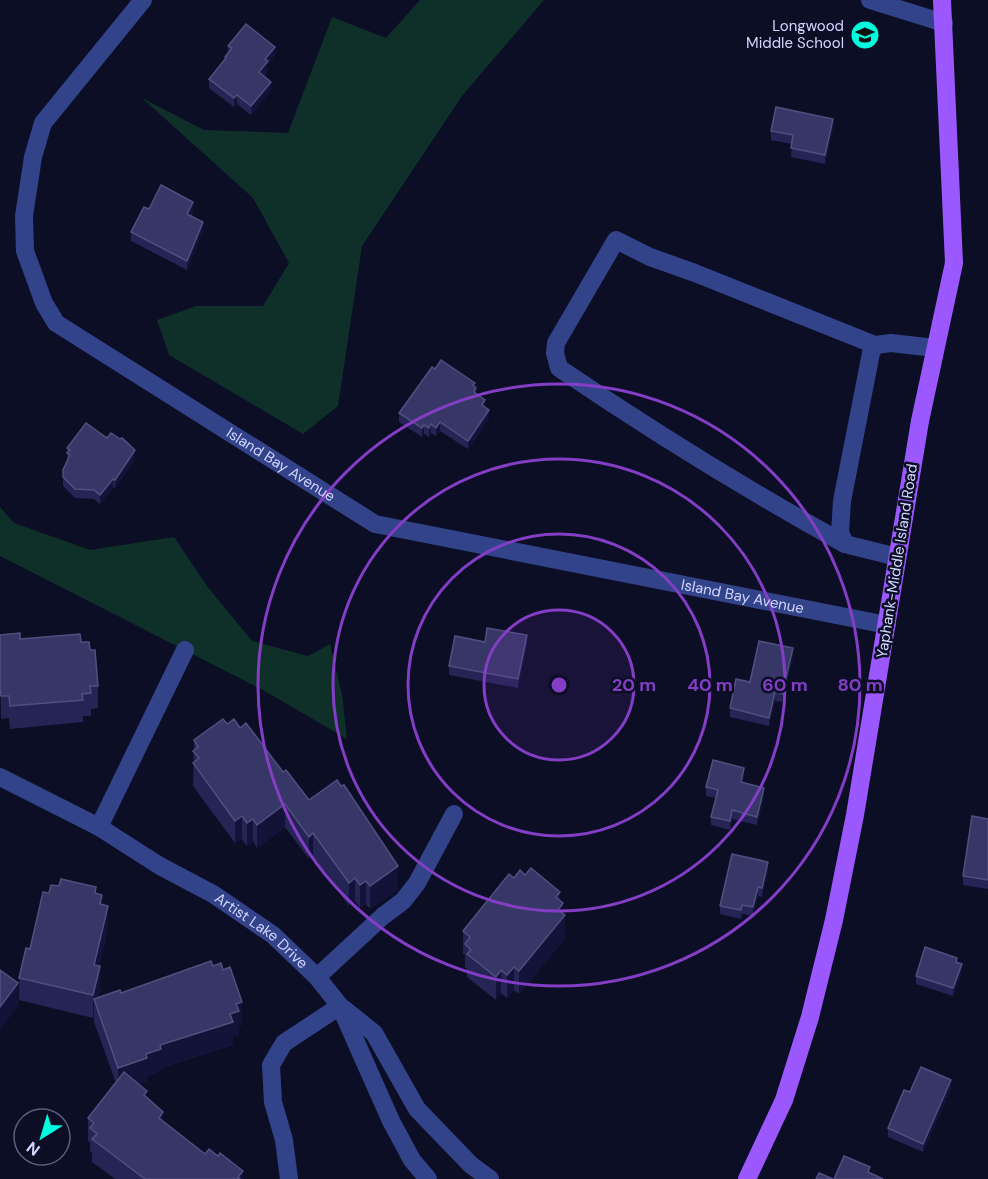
<svg xmlns="http://www.w3.org/2000/svg" width="988" height="1179" font-family="'DM Sans',sans-serif">
<style>
.green{fill:#0f3028}
.lines{fill:none;stroke-linecap:round;stroke-linejoin:round}
.minor{stroke:#334389;stroke-width:18}
.major{stroke:#9c58ff;stroke-width:18}
.wall{fill:#242455}
.shaded-wall{fill:#13133a}
.building{fill:#373767;stroke:#4f507f;stroke-width:1.5}
.ring{fill:none;stroke:#843dc5;stroke-width:3}
.labels{text-anchor:middle;stroke-width:5;stroke-linejoin:round;paint-order:stroke}
.poi-label{font-size:15px;fill:#d1d6ff;stroke:#0c0e26;text-anchor:end}
.street-label{font-size:15px;fill:#d1d6ff;stroke:#0c0e26}
.centre{fill:#843dc5;stroke:#0c0e26;stroke-width:3}
.ring-label{font-size:18px;text-anchor:middle;font-weight:bold;fill:#843dc5;stroke:#0c0e26;stroke-width:5;stroke-linejoin:round;paint-order:stroke}
</style>
<rect width="100%" height="100%" fill="#0c0e26"/>
<g class="green">
<polygon points="420,0 544,0 462,96 362,246 338,406 303,434 169,355 157,320 196,306 263,306 289,263 253,198 142,98 204,130 288,133 332,17 386,38"/>
<polygon points="0,507 14,523 90,550 174,537 207,586 252,641 308,656 330,644 342,695 347,739 263,690 0,556"/>
</g>
<g class="lines">
<g class="minor">
<path id="s1" d="M143,0L43,123L33,157L24,216L25,251L44,303L56,323L375,524L887,625"/>
<polyline points="870,0 944,23"/>
<path d="M845,544C747,490 652,431 559,368L555,353L556,343L616,240L650,257L695,273L875,345"/>
<polyline points="897,557 845,544 840,532 842,501 871,353 875,345 891,343 935,348"/>
<path id="s2" d="M0,777L99,827L160,866L213,894L273,935L317,977L340,1006L391,1121L412,1160L428,1179"/>
<polyline points="99,827 185,650"/>
<polyline points="317,977 383,916 403,901 417,883 454,814"/>
<polyline points="344,1009 374,1033 417,1109 471,1165 490,1179"/>
<polyline points="289,1179 284,1140 273,1102 271,1065 284,1043 340,1006"/>
</g>
<polyline class="major" points="747,1179 784,1100 810,1017 834,920 855,815 920,421 954,263 942,0"/>
</g>
<g class="wall">
<polygon points="228,46 275,55 268,64 268,70 264,76 271,90 251,115 237,104 234,107 209,88 209,79 225,60 225,57 228,52"/>
<polygon points="833,128 825,164 791,157 792,144 771,140 771,131"/>
<polygon points="149,209 193,210 191,216 203,231 187,270 131,241 131,232"/>
<polygon points="435,369 475,386 476,394 485,407 489,418 468,449 440,431 436,436 431,433 429,437 424,434 422,437 399,422 399,413"/>
<polygon points="67,448 135,459 115,488 113,487 100,504 94,499 75,498 63,486 63,470 67,460"/>
<polygon points="0,635 20,639 81,642 90,650 98,686 98,708 91,709 91,716 83,716 83,722 10,729 9,718 1,719"/>
<polygon points="485,642 527,644 518,688 449,675 449,666"/>
<polygon points="793,657 782,702 775,701 769,726 730,717 730,708 750,682"/>
<polygon points="227,724 240,728 309,800 398,889 370,909 366,904 360,908 355,901 349,906 313,856 309,859 285,827 257,848 253,841 247,846 242,839 235,843 193,786 194,740"/>
<polygon points="744,776 743,783 764,796 757,825 732,819 730,830 711,825 711,817 716,798 706,796 706,787"/>
<polygon points="988,819 988,889 963,885 963,876"/>
<polygon points="768,871 762,897 758,896 753,916 742,914 741,919 720,914 720,906"/>
<polygon points="514,878 560,901 563,913 565,938 519,994 514,990 507,998 501,993 496,1000 467,977 467,969 465,967 465,955 463,954 463,931"/>
<polygon points="49,893 96,894 102,904 108,928 99,966 100,989 98,998 121,993 213,966 242,1025 239,1026 239,1034 233,1036 233,1045 161,1068 161,1071 147,1076 147,1081 138,1084 163,1122 205,1154 243,1179 115,1179 92,1162 92,1153 90,1151 90,1142 88,1141 88,1118 116,1083 94,1022 94,1013 93,1018 19,1000 19,978 30,949"/>
<polygon points="957,962 962,972 953,996 916,984 916,976"/>
<polygon points="951,1089 923,1152 888,1137 888,1128 910,1092"/>
</g>
<g class="shaded-wall">
<polygon points="275,47 275,55 268,64 268,70 259,81 259,72 265,59"/>
<polygon points="271,82 271,90 251,115 251,106"/>
<polygon points="237,95 237,104 234,107 234,98"/>
<polygon points="833,119 833,128 825,164 825,155"/>
<polygon points="193,202 193,210 187,223 187,214"/>
<polygon points="203,222 203,231 187,270 187,261"/>
<polygon points="489,410 489,418 468,449 468,441"/>
<polygon points="440,422 440,431 436,436 436,428"/>
<polygon points="431,424 431,433 429,437 429,428"/>
<polygon points="424,425 424,434 422,437 422,428"/>
<polygon points="135,450 135,459 115,488 115,480"/>
<polygon points="113,479 113,487 100,504 100,495"/>
<polygon points="527,635 527,644 518,688 518,679"/>
<polygon points="793,648 793,657 782,702 782,694"/>
<polygon points="775,692 775,701 769,726 769,718"/>
<polygon points="744,768 744,776 741,791 741,782"/>
<polygon points="764,788 764,796 757,825 757,817"/>
<polygon points="285,804 285,827 257,848 257,825"/>
<polygon points="732,810 732,819 730,830 730,821"/>
<polygon points="242,816 242,839 235,843 235,821"/>
<polygon points="253,819 253,841 247,846 247,823"/>
<polygon points="313,833 313,856 309,859 309,837"/>
<polygon points="768,862 768,871 762,897 762,888"/>
<polygon points="398,866 398,889 370,909 370,886"/>
<polygon points="355,878 355,901 349,906 349,883"/>
<polygon points="366,881 366,904 360,908 360,885"/>
<polygon points="758,887 758,896 753,916 753,907"/>
<polygon points="560,892 560,907 563,903 563,917 565,915 565,938 519,994 519,971 556,897"/>
<polygon points="108,906 108,928 94,988 94,965"/>
<polygon points="962,964 962,972 953,996 953,988"/>
<polygon points="100,966 100,989 96,1005 94,999 94,1013 93,1018 93,995"/>
<polygon points="514,967 514,990 507,998 507,975"/>
<polygon points="501,970 501,993 496,1000 496,977"/>
<polygon points="18,983 18,1006 0,1030 0,1007"/>
<polygon points="242,1002 242,1025 239,1026 239,1034 233,1036 233,1045 161,1068 161,1071 147,1076 147,1081 118,1091 118,1068 146,1054 160,1045 230,1014 236,1004"/>
<polygon points="951,1080 951,1089 923,1152 923,1144"/>
<polygon points="163,1112 163,1135 159,1118"/>
<polygon points="243,1171 243,1179 238,1179 238,1177"/>
</g>
<g class="building">
<polygon points="246,24 275,47 265,59 268,61 259,72 271,82 251,106 237,95 234,98 209,79 226,58 225,57 232,48 228,46"/>
<polygon points="776,107 833,119 825,155 791,148 793,135 771,131"/>
<polygon points="161,185 193,202 187,214 203,222 187,261 131,232 144,207 149,209"/>
<polygon points="441,360 475,383 473,385 476,388 474,392 485,400 482,405 489,410 468,441 440,422 436,428 431,424 429,428 424,425 422,428 399,413 432,367 435,369"/>
<polygon points="86,423 107,438 111,433 120,439 122,438 135,450 115,480 113,479 100,495 94,490 75,489 63,477 63,470 70,455 67,453 70,450 67,448"/>
<polygon points="487,628 527,635 518,679 449,666 455,636 485,642"/>
<polygon points="20,633 20,639 80,634 81,642 89,642 90,650 95,650 98,686 90,686 91,693 82,694 83,700 10,706 9,696 1,696 0,688 0,635"/>
<polygon points="759,641 793,648 782,694 775,692 769,718 730,708 736,679 750,682"/>
<polygon points="223,719 227,724 234,719 240,728 246,723 283,772 286,770 309,800 337,780 341,786 344,785 398,866 370,886 366,881 360,885 355,878 349,883 313,833 309,837 285,804 257,825 253,819 247,823 242,816 235,821 193,763 199,758 193,751 198,747 194,740"/>
<polygon points="713,760 744,768 741,782 764,788 757,817 732,810 730,821 711,817 718,790 706,787"/>
<polygon points="972,816 988,819 988,880 963,876"/>
<polygon points="732,854 768,862 762,888 758,887 753,907 742,905 741,910 720,906"/>
<polygon points="531,868 560,892 556,897 563,903 558,910 565,915 519,971 514,967 507,975 501,970 496,977 467,954 471,950 465,944 470,937 463,931 509,874 514,878 520,870 525,875"/>
<polygon points="61,879 96,887 95,893 102,895 100,904 108,906 94,965 100,966 93,995 19,978 26,948 30,949 43,892 49,893 51,885 59,886"/>
<polygon points="925,947 957,958 956,962 962,964 953,988 916,976"/>
<polygon points="211,961 213,966 221,963 223,970 230,967 242,1002 236,1004 239,1011 230,1014 233,1022 160,1045 161,1049 146,1054 147,1058 118,1068 94,999 120,990 121,993"/>
<polygon points="0,970 18,983 0,1007"/>
<polygon points="921,1067 951,1080 923,1144 888,1128 904,1090 910,1092"/>
<polygon points="124,1072 147,1091 144,1095 163,1112 159,1118 205,1154 209,1149 218,1156 220,1153 243,1171 238,1177 240,1179 145,1179 92,1139 97,1134 90,1128 94,1123 88,1118"/>
<polygon points="844,1156 870,1167 868,1172 883,1179 834,1179"/>
<polygon points="819,1173 833,1179 816,1179"/>
</g>
<circle cx="559" cy="685" r="75" fill="#843dc5" fill-opacity=".12"/>
<g class="ring">
<circle cx="559" cy="685" r="75"/>
<circle cx="559" cy="685" r="151"/>
<circle cx="559" cy="685" r="226"/>
<circle cx="559" cy="685" r="301"/>
</g>
<defs>
<g id="school-disc" transform="scale(1.5)"><circle r="9.5" fill="#00fcde" stroke="#0c0e26"/><path d="M0-5L7-2L0 1L-7-2ZM-4 1L0 2.5L4 1V4Q0 6-4 4Z" fill="#111"/></g>
</defs>
<g fill-rule="evenodd">
<use href="#school-disc" x="865" y="35"/>
</g>
<g class="labels">
<g class="poi-label">
<text x="844" y="31">Longwood<tspan x="844" dy="17">Middle School</tspan></text>
</g>
<g class="street-label">
<text dy="5" stroke="none"><textPath href="#s1" startOffset="633">Island Bay Avenue</textPath></text>
<text transform="translate(897 561) rotate(-81)" y="5">Yaphank-Middle Island Road</text>
<text dy="5" stroke="none"><textPath href="#s1" startOffset="1119">Island Bay Avenue</textPath></text>
<text dy="5" stroke="none"><textPath href="#s2" startOffset="304">Artist Lake Drive</textPath></text>
</g>
</g>
<circle cx="559" cy="685" r="9" class="centre"/>
<g class="ring-label">
<text x="634" y="691">20 m</text>
<text x="710" y="691">40 m</text>
<text x="785" y="691">60 m</text>
<text x="860" y="691">80 m</text>
</g>
<g transform="translate(42 1137) rotate(217)"><circle r="28" fill="#0c0e26" stroke="#5b5e7d" stroke-width="1.5"/>
<path d="M0-4.5L10 22L0 15L-10 22Z" fill="#00fcde"/>
<text y="-9" font-size="16" font-weight="bold" text-anchor="middle" fill="#d1d6ff">N</text>
</g>
</svg>
